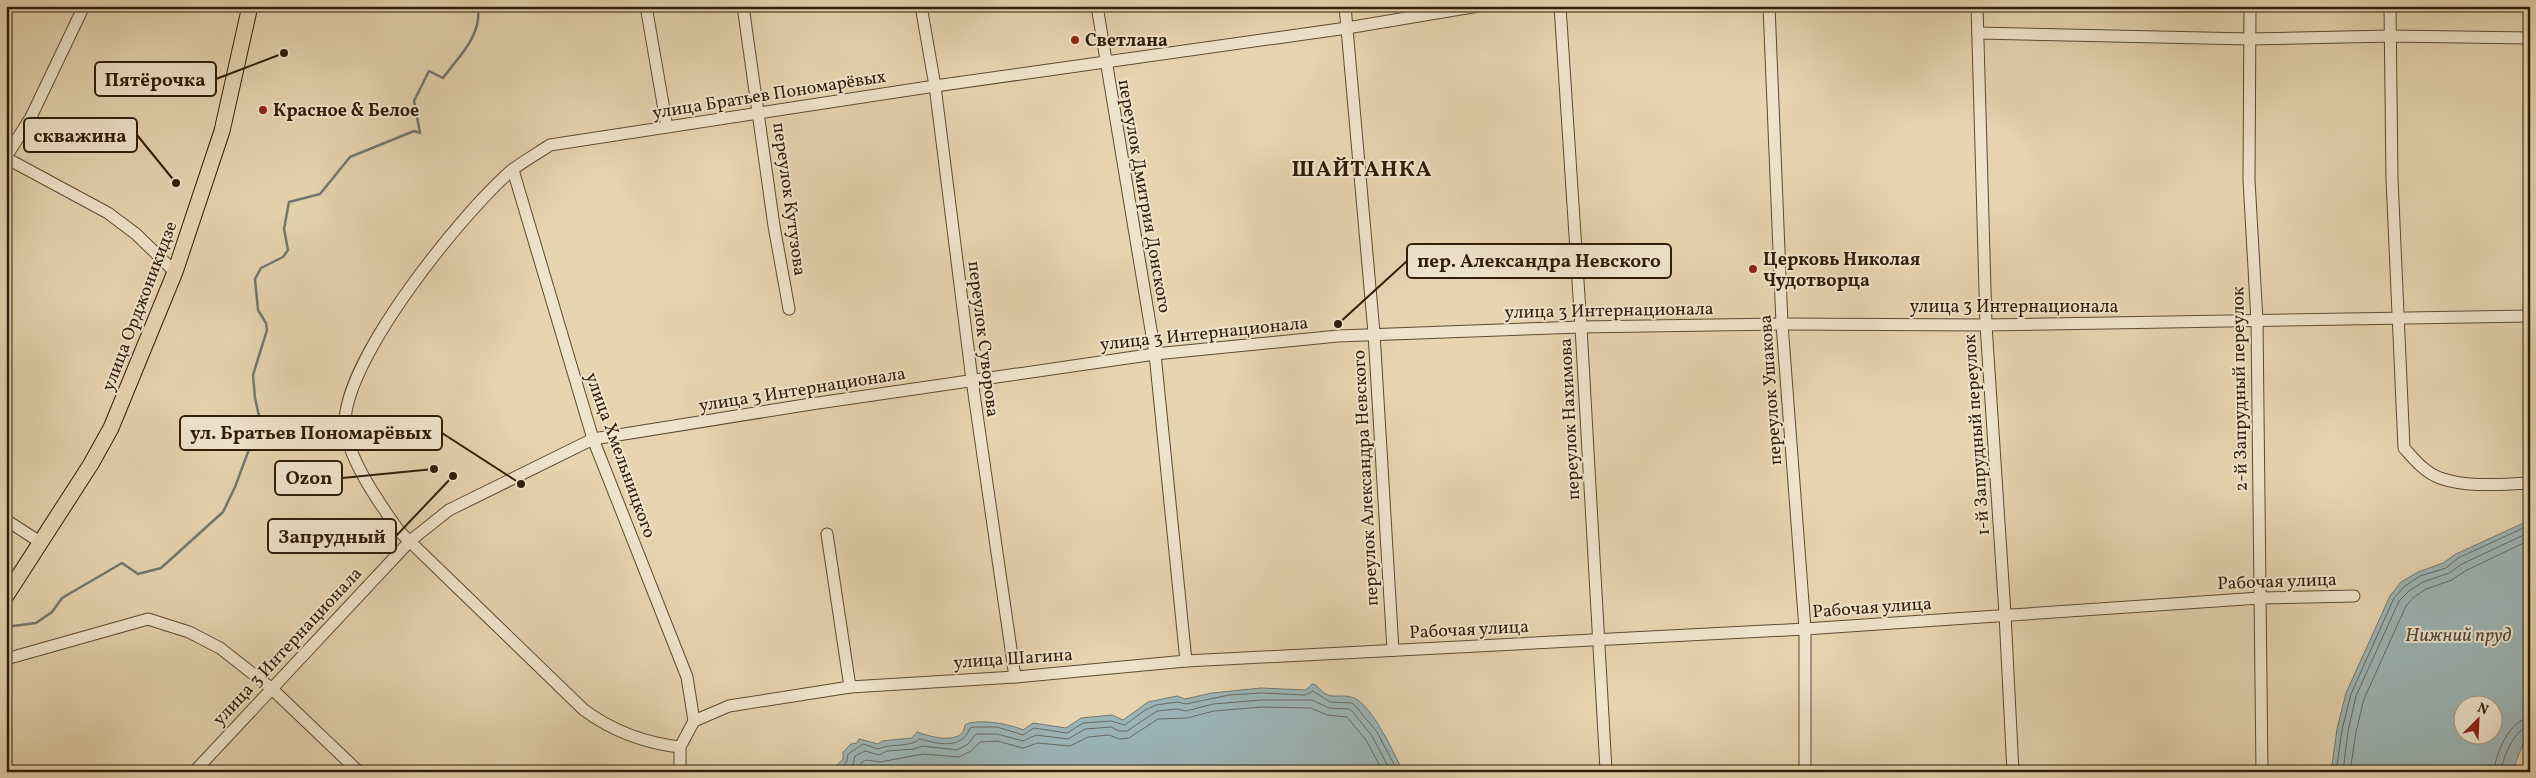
<svg xmlns="http://www.w3.org/2000/svg" width="2536" height="778" font-family="Vollkorn,serif">
<style>
.water{fill:#9cb5b7;stroke:#717871;fill-rule:evenodd}
.lines{fill:none;stroke-linecap:round;stroke-linejoin:round}
.shore{stroke:#666960;stroke-width:1}
.stream{stroke:#717871;stroke-width:2.5}
.minor-casing{stroke:#5d4b32;stroke-width:13}
.major-casing{stroke:#301d09;stroke-width:17}
.minor{stroke:#eee3cb;stroke-width:11}
.major{stroke:#e5d4af;stroke-width:15}
.poi-dot{fill:#8f2418;stroke:#eee3cb;stroke-width:2}
.labels{text-anchor:middle;stroke-width:4;stroke-linejoin:round;paint-order:stroke}
.poi-label{font-size:18px;font-weight:bold;fill:#301d09;stroke:#eee3cb;text-anchor:start}
.street-label{font-size:18px;fill:#301d09;stroke:#eee3cb}
.water-label{font-size:19px;font-style:italic;fill:#504b3d;stroke:#eee3cb}
.district-label{font-size:22px;font-weight:bold;letter-spacing:1px;fill:#301d09;stroke:#eee3cb}
.leader{fill:none;stroke:#301d09;stroke-width:2}
.callout-dot{fill:#301d09;stroke:#eee3cb;stroke-width:2}
.callout{fill:#eee3cb;stroke:#301d09;stroke-width:2}
.callout-label{font-size:19px;text-anchor:middle;font-weight:bold;fill:#301d09}
</style>
<rect width="100%" height="100%" fill="#e5d4af"/>
<filter id="stains"><feTurbulence type="fractalNoise" baseFrequency=".004" numOctaves="4"/><feColorMatrix values="0 0 0 0 .2 0 0 0 0 .09 0 0 0 0 .02 0 0 0 .5 -.17"/></filter>
<radialGradient id="worn" r=".72"><stop offset=".6" stop-color="#630" stop-opacity="0"/><stop offset="1" stop-color="#630" stop-opacity=".3"/></radialGradient>
<g class="water">
<path d="M2530,520V737L2525,739L2512,772H2331L2337,729L2346,693L2390,596L2401,582L2418,572L2443,563L2456,554ZM2464,706H2494V736H2464Z"/>
<path d="M1312,684L1316,685C1330,703 1337,692 1354,698C1372,705 1395,755 1403,772H830L843,759V752L851,744L857,743L859,739L878,744L882,741L912,738L917,732C931,737 963,746 965,725C976,718 1011,724 1023,730L1033,723L1066,728L1081,718L1112,715L1123,720L1148,702L1177,696L1185,699L1212,693L1261,688L1306,690Z"/>
</g>
<g class="lines">
<g class="shore">
<path d="M837,772L847,761L848,754L863,744L878,749C891,743 909,748 920,739C938,744 962,750 970,728L973,727H997L1023,735L1034,728L1067,733L1083,723L1111,721L1125,725L1145,710L1156,705L1177,702L1186,704L1229,695L1262,693L1305,695L1313,691L1330,702L1352,703L1357,708L1377,732L1398,772"/>
<polyline points="846,772 853,765 855,756 865,751 879,755 887,751 914,749 922,746 957,750 968,744 976,734 997,734 1023,741 1036,735 1068,739 1085,729 1111,727 1119,731 1127,731 1157,711 1177,709 1186,711 1213,704 1262,700 1312,700 1329,708 1349,709 1353,712 1372,736 1391,772"/>
<polyline points="857,772 862,762 866,760 880,762 923,754 959,757 971,751 980,742 997,741 1023,748 1038,743 1070,746 1088,737 1109,735 1119,739 1129,738 1158,719 1187,718 1214,711 1262,707 1311,708 1327,715 1347,717 1366,740 1383,772"/>
<polyline points="2336,772 2342,730 2351,694 2394,598 2405,586 2420,576 2446,568 2458,558 2530,525"/>
<polyline points="2343,772 2348,731 2356,696 2399,601 2409,591 2423,582 2449,573 2462,564 2530,532"/>
<polyline points="2350,772 2356,732 2364,699 2406,606 2414,597 2426,589 2452,580 2465,571 2530,540"/>
<path d="M2494,772C2495,754 2510,719 2530,718"/>
<path d="M2501,772C2502,759 2515,727 2530,726"/>
</g>
<path class="stream" d="M6,627L36,623L52,612L62,598L122,563L138,574L161,568L223,512L235,487L260,420L255,398L253,375L267,330L266,323L258,310L255,279L261,268L283,257L288,250L284,229L289,202L320,194L350,157L414,131L420,133L414,101L429,71L443,78C459,56 482,36 478,6"/>
<g class="minor-casing">
<g id="minor">
<polyline points="646,6 667,127"/>
<polyline points="743,6 774,226 789,309"/>
<polyline points="921,6 935,86 972,380 1015,677"/>
<polyline points="1097,6 1155,354 1186,661"/>
<polyline points="1345,6 1374,333 1393,650"/>
<polyline points="1560,6 1581,327 1606,770"/>
<polyline points="1769,6 1782,324 1805,629 1805,772"/>
<polyline points="1977,6 1986,325 2005,614 2013,772"/>
<polyline points="2250,6 2249,180 2257,321 2262,772"/>
<path d="M2390,6L2392,179L2404,448C2414,459 2425,473 2440,478C2468,488 2501,484 2530,483"/>
<polyline points="1978,33 2250,39 2391,36 2530,38"/>
<polyline points="6,157 31,117 84,6"/>
<polyline points="6,158 108,213 136,234 175,272"/>
<polyline points="513,170 593,439 687,677 694,721"/>
<polyline points="6,520 40,542"/>
<polyline points="827,534 850,687"/>
<polyline points="6,659 148,619 189,632 220,648 271,688 359,772"/>
<path d="M680,747C644,743 614,732 584,710L399,531C380,504 346,457 345,423C345,358 462,213 512,170C524,161 538,153 550,145L935,86L1347,28L1478,6"/>
<polyline points="194,772 410,541 449,510 593,439 811,404 1155,354 1338,336 1581,327 1782,324 1986,325 2530,316"/>
<polyline points="680,772 680,747 694,721 729,706 850,687 1015,677 1186,661 1805,629 2260,598 2354,596"/>
</g>
</g>
<g class="major-casing">
<polyline id="major" points="6,596 91,464 111,428 175,272 222,131 250,6"/>
</g>
<use href="#minor" class="minor"/>
<use href="#major" class="major"/>
</g>
<g class="poi-dot">
<circle cx="1075" cy="40" r="5"/>
<circle cx="263" cy="110" r="5"/>
<circle cx="1753" cy="269" r="5"/>
</g>
<g class="labels">
<g class="poi-label">
<text x="1085" y="46">Светлана</text>
<text x="273" y="116">Красное &amp; Белое</text>
<text x="1763" y="265">Церковь Николая<tspan x="1763" dy="21">Чудотворца</tspan></text>
</g>
<g class="street-label">
<text transform="translate(769 94) rotate(-9)" y="6">улица Братьев Пономарёвых</text>
<text transform="translate(1145 196) rotate(80)" y="6">переулок Дмитрия Донского</text>
<text transform="translate(790 199) rotate(82)" y="6">переулок Кутузова</text>
<text transform="translate(139 306) rotate(-69)" y="6">улица Орджоникидзе</text>
<text x="2014" y="312">улица 3 Интернационала</text>
<text transform="translate(1609 310) rotate(-1)" y="6">улица 3 Интернационала</text>
<text transform="translate(1204 333) rotate(-6)" y="6">улица 3 Интернационала</text>
<text transform="translate(984 339) rotate(83)" y="6">переулок Суворова</text>
<text transform="translate(802 389) rotate(-9)" y="6">улица 3 Интернационала</text>
<text transform="translate(2239 389) rotate(-91)" y="6">2-й Запрудный переулок</text>
<text transform="translate(1770 390) rotate(-94)" y="6">переулок Ушакова</text>
<text transform="translate(1569 419) rotate(-93)" y="6">переулок Нахимова</text>
<text transform="translate(1976 435) rotate(-94)" y="6">1-й Запрудный переулок</text>
<text transform="translate(621 455) rotate(70)" y="6">улица Хмельницкого</text>
<text transform="translate(1365 478) rotate(-93)" y="6">переулок Александра Невского</text>
<text transform="translate(2277 581) rotate(-2)" y="6">Рабочая улица</text>
<text transform="translate(1872 607) rotate(-4)" y="6">Рабочая улица</text>
<text transform="translate(1469 629) rotate(-3)" y="6">Рабочая улица</text>
<text transform="translate(287 646) rotate(-47)" y="6">улица 3 Интернационала</text>
<text transform="translate(1013 658) rotate(-4)" y="6">улица Шагина</text>
</g>
<g class="water-label">
<text x="2458" y="641">Нижний пруд</text>
</g>
<g class="district-label">
<text x="1362" y="176">ШАЙТАНКА</text>
</g>
</g>
<path class="leader" d="M284 53L216 79M176 183L137 135M1338 324L1407 261M521 484L442 433M434 469L342 478M453 476L396 536"/>
<g class="callout-dot">
<circle cx="284" cy="53" r="5"/>
<circle cx="176" cy="183" r="5"/>
<circle cx="1338" cy="324" r="5"/>
<circle cx="521" cy="484" r="5"/>
<circle cx="434" cy="469" r="5"/>
<circle cx="453" cy="476" r="5"/>
</g>
<g class="callout">
<rect x="95" y="62" width="121" height="34" rx="5"/>
<rect x="24" y="118" width="113" height="34" rx="5"/>
<rect x="1407" y="244" width="264" height="34" rx="5"/>
<rect x="180" y="416" width="262" height="34" rx="5"/>
<rect x="275" y="461" width="67" height="34" rx="5"/>
<rect x="268" y="519" width="128" height="34" rx="5"/>
</g>
<g class="callout-label">
<text x="155" y="86">Пятёрочка</text>
<text x="80" y="142">скважина</text>
<text x="1539" y="267">пер. Александра Невского</text>
<text x="311" y="439">ул. Братьев Пономарёвых</text>
<text x="309" y="484">Ozon</text>
<text x="332" y="543">Запрудный</text>
</g>
<rect width="2536" height="778" fill="none" stroke="#e5d4af" stroke-width="25"/>
<rect x="8" y="8" width="2521" height="763" fill="none" stroke="#301d09" stroke-width="2.5"/>
<rect x="12" y="12" width="2511" height="753" fill="none" stroke="#301d09"/>
<g transform="translate(2478 720) rotate(24)"><circle r="24" fill="#eee3cb" stroke="#a2947d"/>
<path d="M0-4L9 19L0 12L-9 19Z" fill="#8f2418"/>
<text y="-8" font-size="14" font-weight="bold" text-anchor="middle" fill="#301d09">N</text>
</g>
<rect width="100%" height="100%" filter="url(#stains)"/>
<rect width="100%" height="100%" fill="url(#worn)"/>
</svg>
